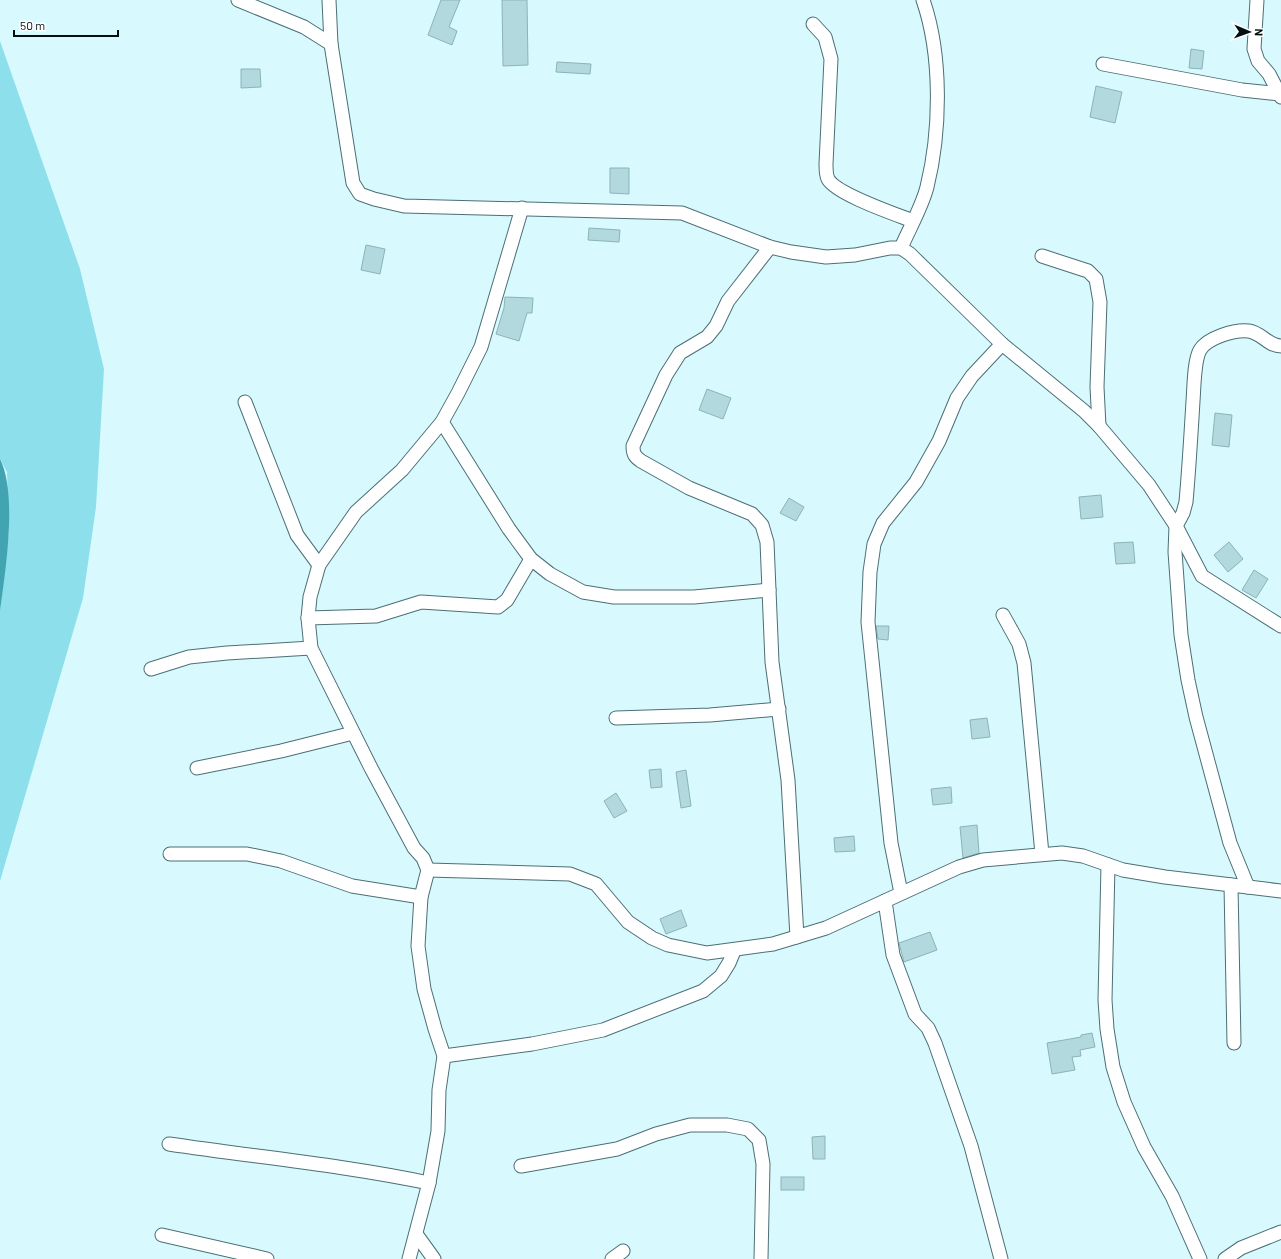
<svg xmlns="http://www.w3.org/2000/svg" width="1281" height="1259" font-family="Barlow,sans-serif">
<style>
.green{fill:#8de0eb}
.water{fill:#42a4b1}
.building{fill:#b1d9de;stroke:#8cb3b8}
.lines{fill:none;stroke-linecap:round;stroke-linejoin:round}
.minor-casing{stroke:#4b6f75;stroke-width:15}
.minor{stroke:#fff;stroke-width:13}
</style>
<rect width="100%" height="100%" fill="#d8f9fd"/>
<polygon class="green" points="0,41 80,269 104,369 96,507 83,598 0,881 0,612 9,531 7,472 0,459"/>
<path class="water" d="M0,459C18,495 5,572 0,612Z"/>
<g class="building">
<polygon points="441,0 460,0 449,27 457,31 452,45 428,35"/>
<polygon points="502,0 527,0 528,65 503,66"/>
<polygon points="1191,49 1204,51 1202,69 1189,68"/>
<polygon points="557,62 591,64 590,74 556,72"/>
<polygon points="241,69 260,69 261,87 241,88"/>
<polygon points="1096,86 1122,92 1115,123 1090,117"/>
<polygon points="610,168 629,168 629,194 610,193"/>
<polygon points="589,228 620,230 619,242 588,240"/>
<polygon points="366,245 385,249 380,274 361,270"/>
<polygon points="505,297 533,298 532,313 527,313 519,341 496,334 504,308"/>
<polygon points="707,389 731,398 723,419 699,410"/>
<polygon points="1215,413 1232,415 1229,447 1212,445"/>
<polygon points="1101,495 1103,517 1081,519 1079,497"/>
<polygon points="789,498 804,507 796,521 780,513"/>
<polygon points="1133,542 1135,563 1116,564 1114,543"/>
<polygon points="1229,542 1243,559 1228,572 1214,555"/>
<polygon points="1254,570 1268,579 1256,598 1242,590"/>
<polygon points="876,626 889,626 888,640 878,639"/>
<polygon points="987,718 990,737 972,739 970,720"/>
<polygon points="661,769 662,787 651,788 649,770"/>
<polygon points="686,770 691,806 681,808 676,772"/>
<polygon points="951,787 952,803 933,805 931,789"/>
<polygon points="616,793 627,811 614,818 604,801"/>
<polygon points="977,825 979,853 963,858 960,827"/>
<polygon points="854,836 855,851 835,852 834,838"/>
<polygon points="681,910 687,926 666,934 660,919"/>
<polygon points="930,932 937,950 904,962 899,943"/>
<polygon points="1092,1033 1095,1047 1080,1050 1081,1056 1072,1057 1075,1070 1052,1074 1047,1043 1081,1037 1081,1035"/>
<polygon points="825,1136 825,1159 813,1159 812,1137"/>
<rect x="781" y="1177" width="23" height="13"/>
</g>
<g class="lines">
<g class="minor-casing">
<g id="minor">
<polyline points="238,0 304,27 331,44"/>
<polyline points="329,0 331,44 353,183 360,194 374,199 404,206 682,213 770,247 791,252 826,257 855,255 890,248 901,248 910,254 1002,344 1084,411 1099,426 1149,485 1176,526 1202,576 1281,626"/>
<polyline points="1257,0 1254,49 1258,61 1269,74 1281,97"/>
<path d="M813,24L825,37L831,59L826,164C826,168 826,175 828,179C836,194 895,214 913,221"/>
<polyline points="1103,64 1242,90 1280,94"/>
<path d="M770,247L728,301L716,326L707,337L680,353L666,375L633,446C633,454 635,457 641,461L689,488L752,514L762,525L767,542L772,662L788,780L797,937"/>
<path d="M901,248C909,229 922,207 927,187C941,130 942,55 923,0"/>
<polyline points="1042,256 1088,271 1096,279 1100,302 1097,387 1099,426"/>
<polyline points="245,402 297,535 319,565"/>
<polyline points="442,422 509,529 531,559 550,574 583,592 614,597 694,597 769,590"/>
<polyline points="1003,615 1019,644 1024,663 1042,854"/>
<polyline points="308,618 376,616 421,602 498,607 507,600 531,559"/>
<polyline points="151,669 189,657 227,653 311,648"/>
<polyline points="616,718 710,715 779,709"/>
<polyline points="197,768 281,751 353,733"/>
<polyline points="170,854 247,854 281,861 352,886 421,897"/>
<polyline points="1108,865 1105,1000 1107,1029 1113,1067 1124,1102 1144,1147 1172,1196 1200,1259"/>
<polyline points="428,870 570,874 596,884 628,922 652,938 668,945 707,953 773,944 826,928 959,867 983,860 1062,853 1083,856 1123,870 1165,877 1281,891"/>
<polyline points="1231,885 1234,1043"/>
<path d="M1248,887L1230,843L1196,717L1188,680L1181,635L1175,552L1176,526L1183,513L1186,502C1189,468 1191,435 1193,401C1194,389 1194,360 1200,350C1207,338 1235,329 1249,331C1262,333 1268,346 1281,346"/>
<polyline points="901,893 891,843 868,622 870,572 874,544 883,523 916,482 939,441 957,398 972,376 1002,344"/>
<polyline points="885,901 893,955 915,1014 928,1028 935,1043 971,1146 1001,1259"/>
<polyline points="444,1056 532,1044 603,1030 703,991 721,976 729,963 734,951"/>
<path d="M169,1144C256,1157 343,1165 429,1183"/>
<polyline points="521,1166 617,1149 656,1134 690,1125 727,1125 748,1129 759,1140 763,1164 761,1259"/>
<polyline points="416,1234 434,1259"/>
<polyline points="162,1235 267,1259"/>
<polyline points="409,1259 429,1183 438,1131 439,1090 444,1056 435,1029 424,989 418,946 421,897 428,870 423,858 414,848 371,768 311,648 308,618 310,597 319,565 356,512 402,470 442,422 458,393 481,347 522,208"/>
<polyline points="612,1259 623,1251"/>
<polyline points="1225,1259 1241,1248 1281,1232"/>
</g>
</g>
<use href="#minor" class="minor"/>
</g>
<g transform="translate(1249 32) rotate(92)" stroke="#ffffff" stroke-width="3" paint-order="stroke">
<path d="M0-3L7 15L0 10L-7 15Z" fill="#020f11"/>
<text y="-6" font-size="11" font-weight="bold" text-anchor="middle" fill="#020f11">N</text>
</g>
<path d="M14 30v6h104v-6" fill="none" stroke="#020f11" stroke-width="2"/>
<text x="20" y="30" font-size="12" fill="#020f11" stroke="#ffffff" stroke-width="3" paint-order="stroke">50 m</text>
</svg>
